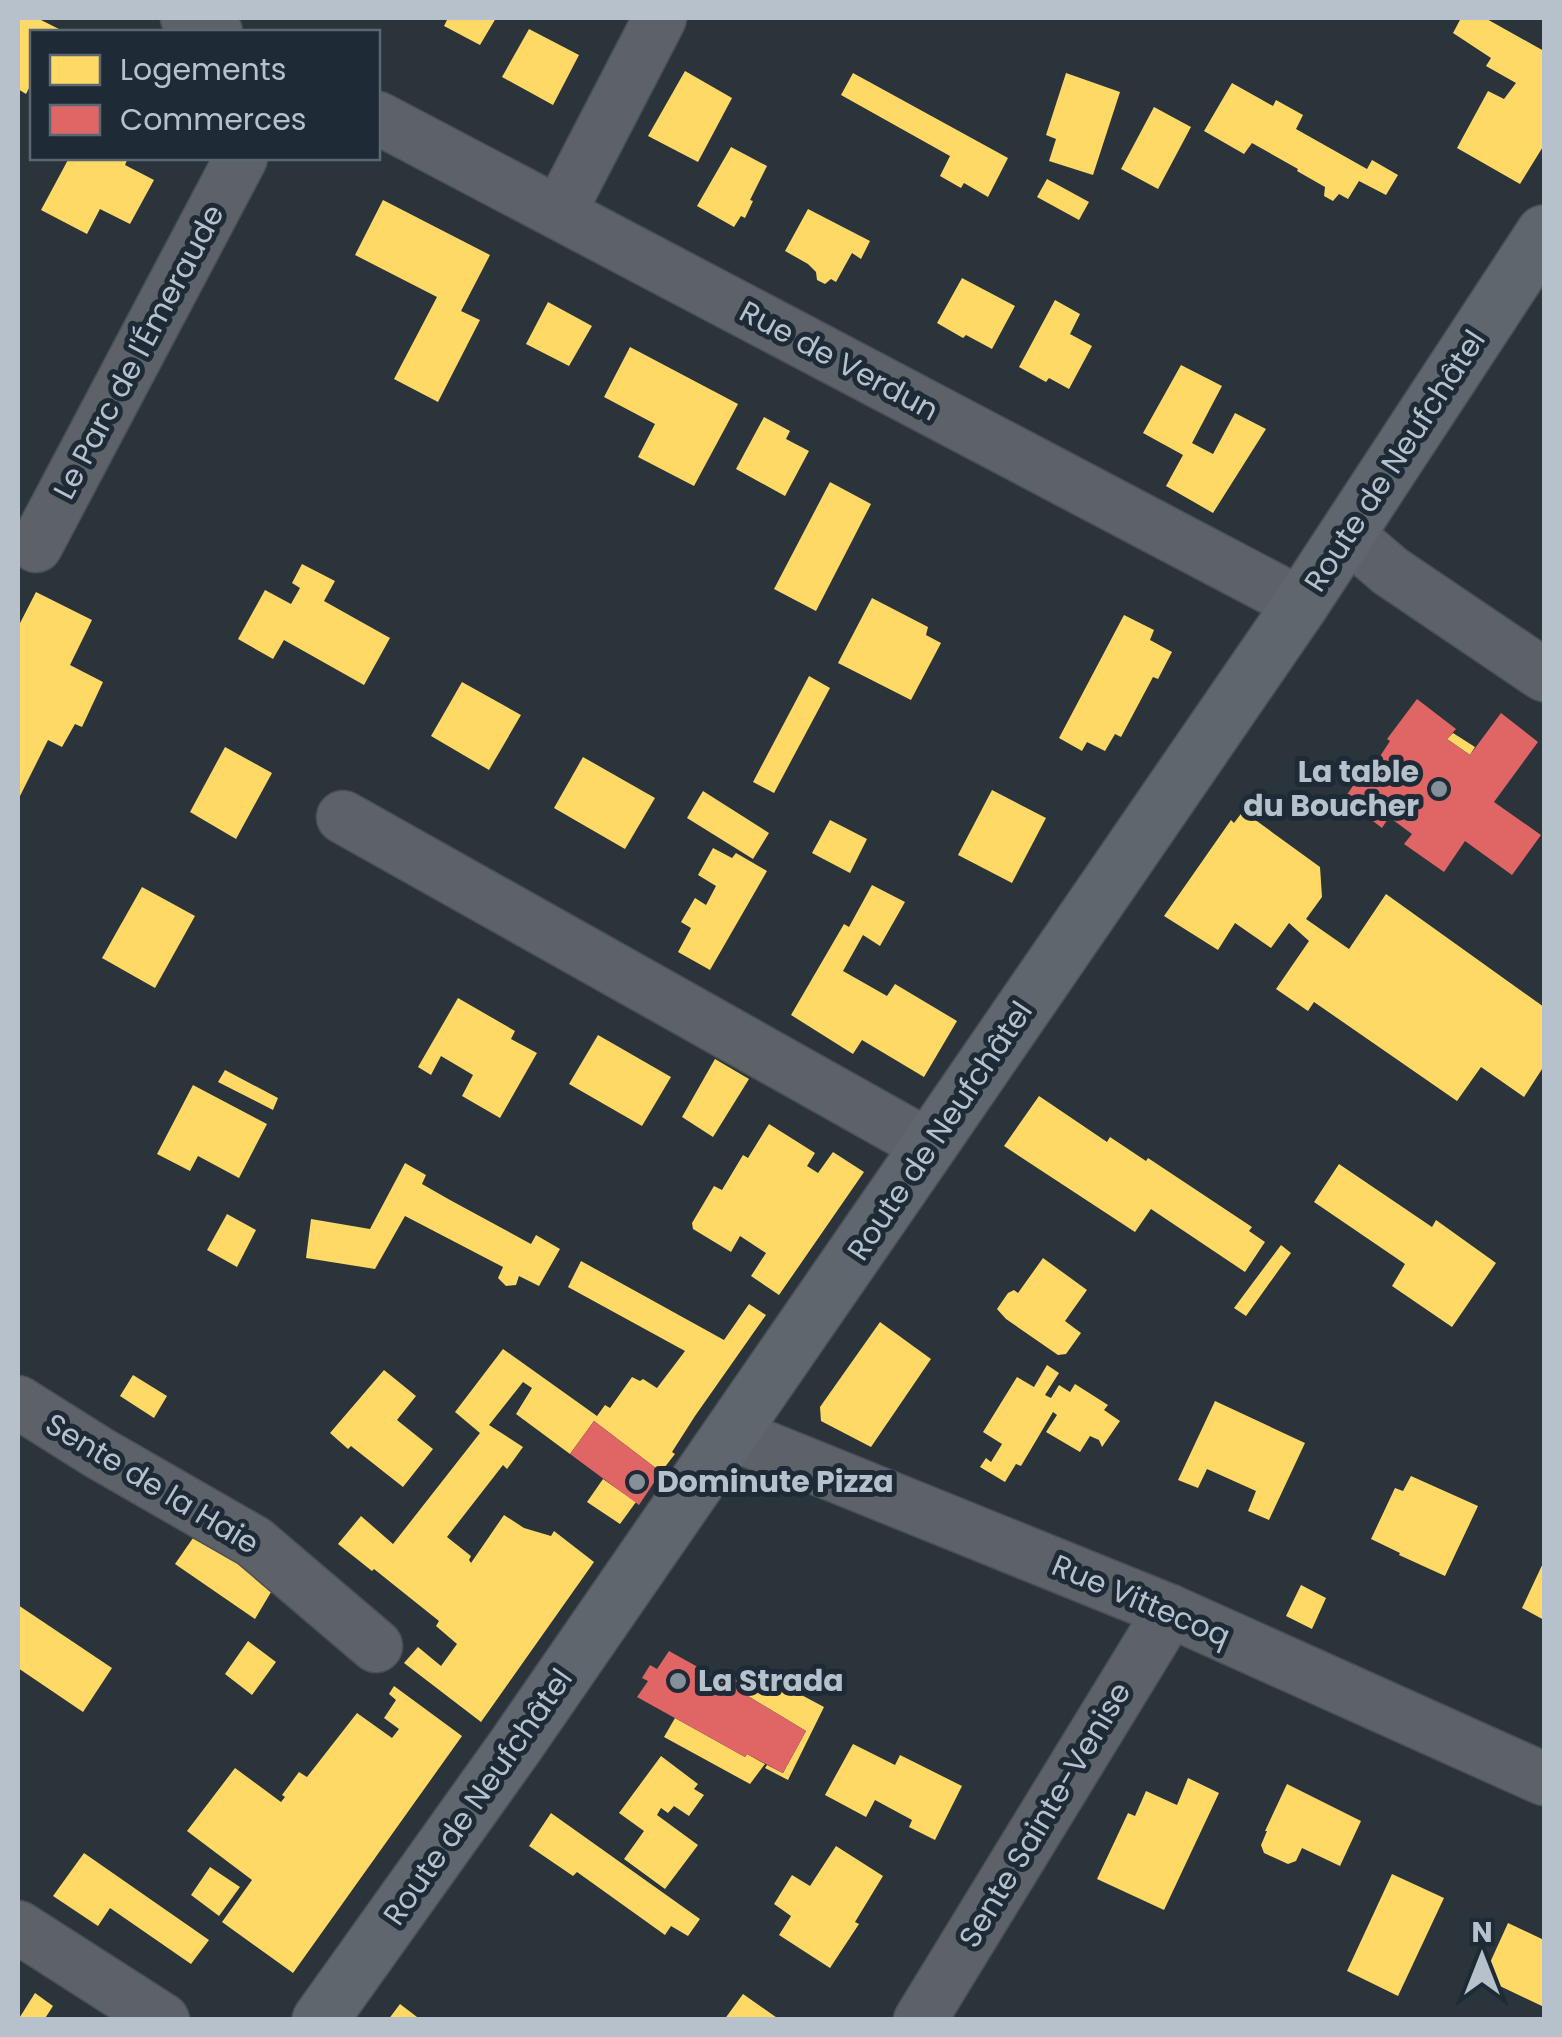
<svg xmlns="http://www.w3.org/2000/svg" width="1562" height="2037" font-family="Poppins,sans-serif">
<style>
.homes{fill:#ffd966}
.shops{fill:#e06666}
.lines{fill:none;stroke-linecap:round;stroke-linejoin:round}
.minor-casing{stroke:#495055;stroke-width:55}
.secondary-casing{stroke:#495055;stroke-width:58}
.minor{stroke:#5c6268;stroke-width:52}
.secondary{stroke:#60666d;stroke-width:55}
.poi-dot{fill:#859099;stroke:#1e2b36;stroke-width:4}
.labels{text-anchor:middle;stroke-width:10;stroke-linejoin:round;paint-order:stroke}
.street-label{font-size:30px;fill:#b6c1cb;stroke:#1e2b36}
.poi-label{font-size:30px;font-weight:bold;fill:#b6c1cb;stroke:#1e2b36;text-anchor:start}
</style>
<rect width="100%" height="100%" fill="#2b343b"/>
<g class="homes">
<polygon points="18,18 37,18 59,29 58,32 32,32 32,82 26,94 18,89"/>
<polygon points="448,18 496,18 480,45 444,26"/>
<polygon points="1461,18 1485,18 1544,51 1544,145 1520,184 1457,148 1488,91 1504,99 1516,83 1486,66 1491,58 1453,33"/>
<polygon points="529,29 579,55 553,105 502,77"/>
<polygon points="685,71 732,98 698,162 648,136"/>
<polygon points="853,73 1008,158 988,197 964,183 961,188 940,176 950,156 841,95"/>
<polygon points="1066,73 1120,92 1093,175 1049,161 1056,139 1046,135"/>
<polygon points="1232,83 1273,106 1276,100 1303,115 1296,129 1367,169 1372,160 1398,175 1386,195 1359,181 1348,199 1339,194 1333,201 1324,196 1325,187 1297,171 1298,169 1252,143 1244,154 1204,131"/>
<polygon points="1154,107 1191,127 1158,189 1121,169"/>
<polygon points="731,147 767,166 750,200 753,201 745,218 741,216 734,227 697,206"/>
<polygon points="69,158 128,158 125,165 154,180 130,224 100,209 87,234 41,210"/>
<polygon points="1047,179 1089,202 1079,220 1037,197"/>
<polygon points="383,200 490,255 461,311 480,320 438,402 394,379 437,297 355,255"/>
<polygon points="808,209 870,241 861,259 852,253 836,282 831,279 825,284 817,280 816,272 808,264 785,251"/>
<polygon points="962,278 1015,306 992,349 966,335 963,338 937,323"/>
<polygon points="1055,300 1080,314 1070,334 1092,346 1069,389 1049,378 1046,382 1019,367"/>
<polygon points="548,302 592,326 569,366 526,344"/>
<polygon points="630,347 738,404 694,486 638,457 655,424 604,397"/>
<polygon points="1181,365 1222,386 1192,443 1213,454 1235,413 1266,429 1213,513 1166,486 1183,455 1143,433"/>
<polygon points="764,417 790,431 786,439 809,451 785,496 736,469"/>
<polygon points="830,482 871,504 816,611 774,589"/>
<polygon points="302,564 335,581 324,601 390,638 364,685 284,640 273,659 238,639 265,590 291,604 300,588 292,583"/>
<polygon points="36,592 92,620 70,665 103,682 82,727 75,724 62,747 48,740 18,800 18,627"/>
<polygon points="872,598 928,627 926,635 941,643 911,700 838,663"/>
<polygon points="1124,615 1154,630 1150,640 1172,652 1158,679 1153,677 1121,737 1115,734 1105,751 1087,742 1082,751 1059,738"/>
<polygon points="809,676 830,688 774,793 753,782"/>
<polygon points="462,682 521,715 489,770 431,736"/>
<polygon points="1453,733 1475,747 1470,755 1447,739"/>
<polygon points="225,747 272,773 236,839 190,812"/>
<polygon points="583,757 655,798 625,849 554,808"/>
<polygon points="992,790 1046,818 1012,883 958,855"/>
<polygon points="703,791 769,833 753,859 687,818"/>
<polygon points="1243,811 1320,867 1322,897 1306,919 1349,949 1386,894 1544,1007 1544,1066 1524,1097 1481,1067 1457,1101 1314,1002 1308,1011 1276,989 1309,941 1289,923 1271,948 1235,923 1218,950 1164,916 1231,820 1234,823"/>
<polygon points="830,820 867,839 850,873 812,853"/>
<polygon points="713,848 732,858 736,853 767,871 710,970 678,952 691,928 681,922 695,898 706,905 716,886 698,875"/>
<polygon points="872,885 905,902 880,946 863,935 843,971 887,996 895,984 957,1021 924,1077 862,1040 853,1054 791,1015 844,924 849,927"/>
<polygon points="142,887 195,916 155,988 102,958"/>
<polygon points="458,998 515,1031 511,1039 537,1053 500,1118 462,1096 473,1075 441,1056 431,1075 418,1067"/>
<polygon points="598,1035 671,1077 642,1126 569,1084"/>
<polygon points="715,1059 749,1079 713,1137 682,1117"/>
<polygon points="225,1070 278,1098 273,1110 218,1082"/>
<polygon points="193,1085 267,1124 239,1178 198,1156 190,1171 157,1154"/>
<polygon points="1039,1096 1107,1142 1110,1137 1146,1161 1148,1158 1252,1227 1249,1231 1265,1242 1245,1272 1151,1209 1135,1232 1004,1146"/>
<polygon points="769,1124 815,1153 807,1166 818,1173 833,1152 864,1172 779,1295 751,1276 766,1253 740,1236 731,1252 693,1229 692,1223 714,1186 722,1190 743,1155 748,1158"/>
<polygon points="405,1163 426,1175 422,1184 450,1200 531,1244 536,1235 560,1249 539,1286 519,1276 516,1285 506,1286 498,1278 503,1267 405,1216 375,1269 306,1258 311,1219 370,1229"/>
<polygon points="1339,1164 1432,1227 1436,1220 1496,1263 1452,1327 1392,1286 1405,1264 1314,1202"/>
<polygon points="227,1214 256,1230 237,1267 207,1250"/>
<polygon points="1281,1245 1291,1253 1246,1316 1234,1308"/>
<polygon points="1043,1258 1087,1290 1065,1321 1081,1333 1066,1354 1058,1355 1006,1319 997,1309 1008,1293 1014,1290 1018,1293"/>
<polygon points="581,1261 724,1340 749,1304 766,1315 695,1416 672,1452 675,1454 661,1472 594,1421 570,1454 516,1414 532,1388 523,1382 489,1425 523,1447 507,1469 503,1465 447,1537 471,1556 469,1560 471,1563 504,1515 524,1528 551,1536 554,1531 594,1562 481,1722 404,1663 418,1647 441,1666 457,1644 436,1626 439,1621 374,1569 372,1571 338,1544 361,1516 393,1544 480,1433 455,1412 503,1349 597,1416 605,1405 610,1408 632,1377 640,1381 643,1379 657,1388 685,1351 568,1287"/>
<polygon points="880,1322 931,1359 871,1447 821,1421 820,1407"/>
<polygon points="1047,1365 1059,1373 1045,1395 1051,1398 1059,1385 1070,1392 1075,1384 1108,1405 1104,1410 1120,1421 1102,1447 1099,1440 1090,1436 1080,1452 1046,1432 1057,1415 1053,1412 1021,1466 1016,1464 1005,1482 980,1467 986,1458 991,1462 1002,1444 983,1432 1017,1377 1034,1387"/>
<polygon points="384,1370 416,1396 397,1420 433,1449 403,1487 351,1446 348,1449 330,1433"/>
<polygon points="133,1375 167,1396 154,1418 120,1396"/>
<polygon points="1215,1401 1305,1443 1269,1520 1248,1511 1256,1491 1207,1469 1198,1488 1178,1480"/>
<polygon points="1411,1476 1478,1506 1445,1576 1399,1555 1400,1553 1371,1539 1395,1488 1403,1491"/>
<polygon points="603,1479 636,1502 620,1524 587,1502"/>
<polygon points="193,1538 216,1538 277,1582 255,1619 175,1564"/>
<polygon points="1544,1561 1544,1620 1522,1608"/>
<polygon points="1301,1585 1326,1598 1312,1629 1286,1616"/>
<polygon points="18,1605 112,1668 83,1712 18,1668"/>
<polygon points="248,1641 276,1662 252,1695 225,1674"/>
<polygon points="758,1672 824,1707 788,1780 765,1768 767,1765 783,1773 806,1731 748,1696 752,1685 750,1685"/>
<polygon points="394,1686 462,1736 293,1973 222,1922 252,1880 187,1831 235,1768 281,1802 285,1797 282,1795 299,1772 307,1777 357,1713 392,1738 399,1729 384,1718 396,1700 389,1694"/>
<polygon points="675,1718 745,1757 747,1754 765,1764 750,1784 664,1737"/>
<polygon points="853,1744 895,1765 900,1755 962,1786 935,1840 909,1827 912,1820 875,1800 866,1817 825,1795"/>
<polygon points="661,1756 698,1784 694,1789 704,1795 689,1816 674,1806 668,1813 661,1808 657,1815 698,1845 665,1889 624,1859 644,1831 619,1813"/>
<polygon points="1188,1778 1219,1793 1164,1910 1097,1879 1128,1813 1135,1816 1146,1791 1177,1805"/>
<polygon points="1287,1784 1361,1821 1340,1866 1302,1848 1296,1861 1288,1864 1264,1853 1261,1845 1267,1831 1265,1831"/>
<polygon points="551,1813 700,1919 688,1936 671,1926 665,1935 577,1872 573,1876 529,1846"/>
<polygon points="836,1846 883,1876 855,1922 859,1924 830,1968 779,1935 791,1916 774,1904 792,1875 810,1886"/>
<polygon points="84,1853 209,1940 191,1964 110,1908 98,1926 53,1896"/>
<polygon points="210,1867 240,1887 219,1916 191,1895"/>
<polygon points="1392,1874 1444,1898 1398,1996 1347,1971"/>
<polygon points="1508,1923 1544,1940 1544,2007 1483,1978"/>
<polygon points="35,1993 53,2006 44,2020 18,2020"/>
<polygon points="743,1994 780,2020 724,2020"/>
<polygon points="400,2004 421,2020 388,2020"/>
</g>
<g class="shops">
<polygon points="1417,699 1456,729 1447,739 1470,755 1501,713 1538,742 1494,802 1541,835 1512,875 1465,841 1444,872 1404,844 1412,834 1389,817 1382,828 1344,799 1370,761 1375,764 1390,741 1387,739"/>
<polygon points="594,1421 661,1472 639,1505 570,1454"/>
<polygon points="669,1651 723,1681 728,1672 752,1685 748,1696 806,1731 783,1773 747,1754 745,1757 637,1697 648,1681 642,1678 650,1665 657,1669"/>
</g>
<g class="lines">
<g class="minor-casing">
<g id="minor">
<polyline points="187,18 216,32"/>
<polyline points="378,118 1301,604"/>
<polyline points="559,213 660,18"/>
<polyline points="1347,534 1390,571 1544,675"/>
<polyline points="36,546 241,158"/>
<polyline points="343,817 929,1146"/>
<polyline points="18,1402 99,1453 254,1542 376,1646"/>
<polyline points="732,1434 1170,1611 1544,1779"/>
<polyline points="18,1927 163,2020"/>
<polyline points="920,2020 1170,1611"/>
</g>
</g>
<g class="secondary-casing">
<polyline id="secondary" points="320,2020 516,1745 929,1146 1301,604 1544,233"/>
</g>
<use href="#minor" class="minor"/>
<use href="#secondary" class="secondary"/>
</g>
<g class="poi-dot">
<circle cx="1439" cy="789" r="10"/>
<circle cx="637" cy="1482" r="10"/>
<circle cx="678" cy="1681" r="10"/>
</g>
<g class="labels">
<g class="street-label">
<text transform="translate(139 352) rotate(-62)" y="10">Le Parc de l'Émeraude</text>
<text transform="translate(839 361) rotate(28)" y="10">Rue de Verdun</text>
<text transform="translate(1395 461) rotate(-57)" y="10">Route de Neufchâtel</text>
<text transform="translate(940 1131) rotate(-56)" y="10">Route de Neufchâtel</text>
<text transform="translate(152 1484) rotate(31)" y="10">Sente de la Haie</text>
<text transform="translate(1141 1601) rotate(23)" y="10">Rue Vittecoq</text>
<text transform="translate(478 1797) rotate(-55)" y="10">Route de Neufchâtel</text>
<text transform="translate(1045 1815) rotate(-59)" y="10">Sente Sainte-Venise</text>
</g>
<g class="poi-label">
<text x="1419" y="782" text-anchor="end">La table<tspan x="1419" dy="34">du Boucher</tspan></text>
<text x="657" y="1492">Dominute Pizza</text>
<text x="698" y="1691">La Strada</text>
</g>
</g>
<rect width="1562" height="2037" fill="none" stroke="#b6c1cb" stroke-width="40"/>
<rect x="30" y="30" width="350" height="130" fill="#1e2b36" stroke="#5b6772" stroke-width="2.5"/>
<rect x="50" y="55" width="50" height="30" fill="#ffd966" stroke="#5b6772" stroke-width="2.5"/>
<text x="120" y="80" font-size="30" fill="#b6c1cb">Logements</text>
<rect x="50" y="105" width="50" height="30" fill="#e06666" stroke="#5b6772" stroke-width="2.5"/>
<text x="120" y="130" font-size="30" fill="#b6c1cb">Commerces</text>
<g transform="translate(1482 1957)" stroke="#1e2b36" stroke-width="8" paint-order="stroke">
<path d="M0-8L18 38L0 25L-18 38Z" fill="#b6c1cb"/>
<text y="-15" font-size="28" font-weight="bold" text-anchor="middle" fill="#b6c1cb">N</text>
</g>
</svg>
